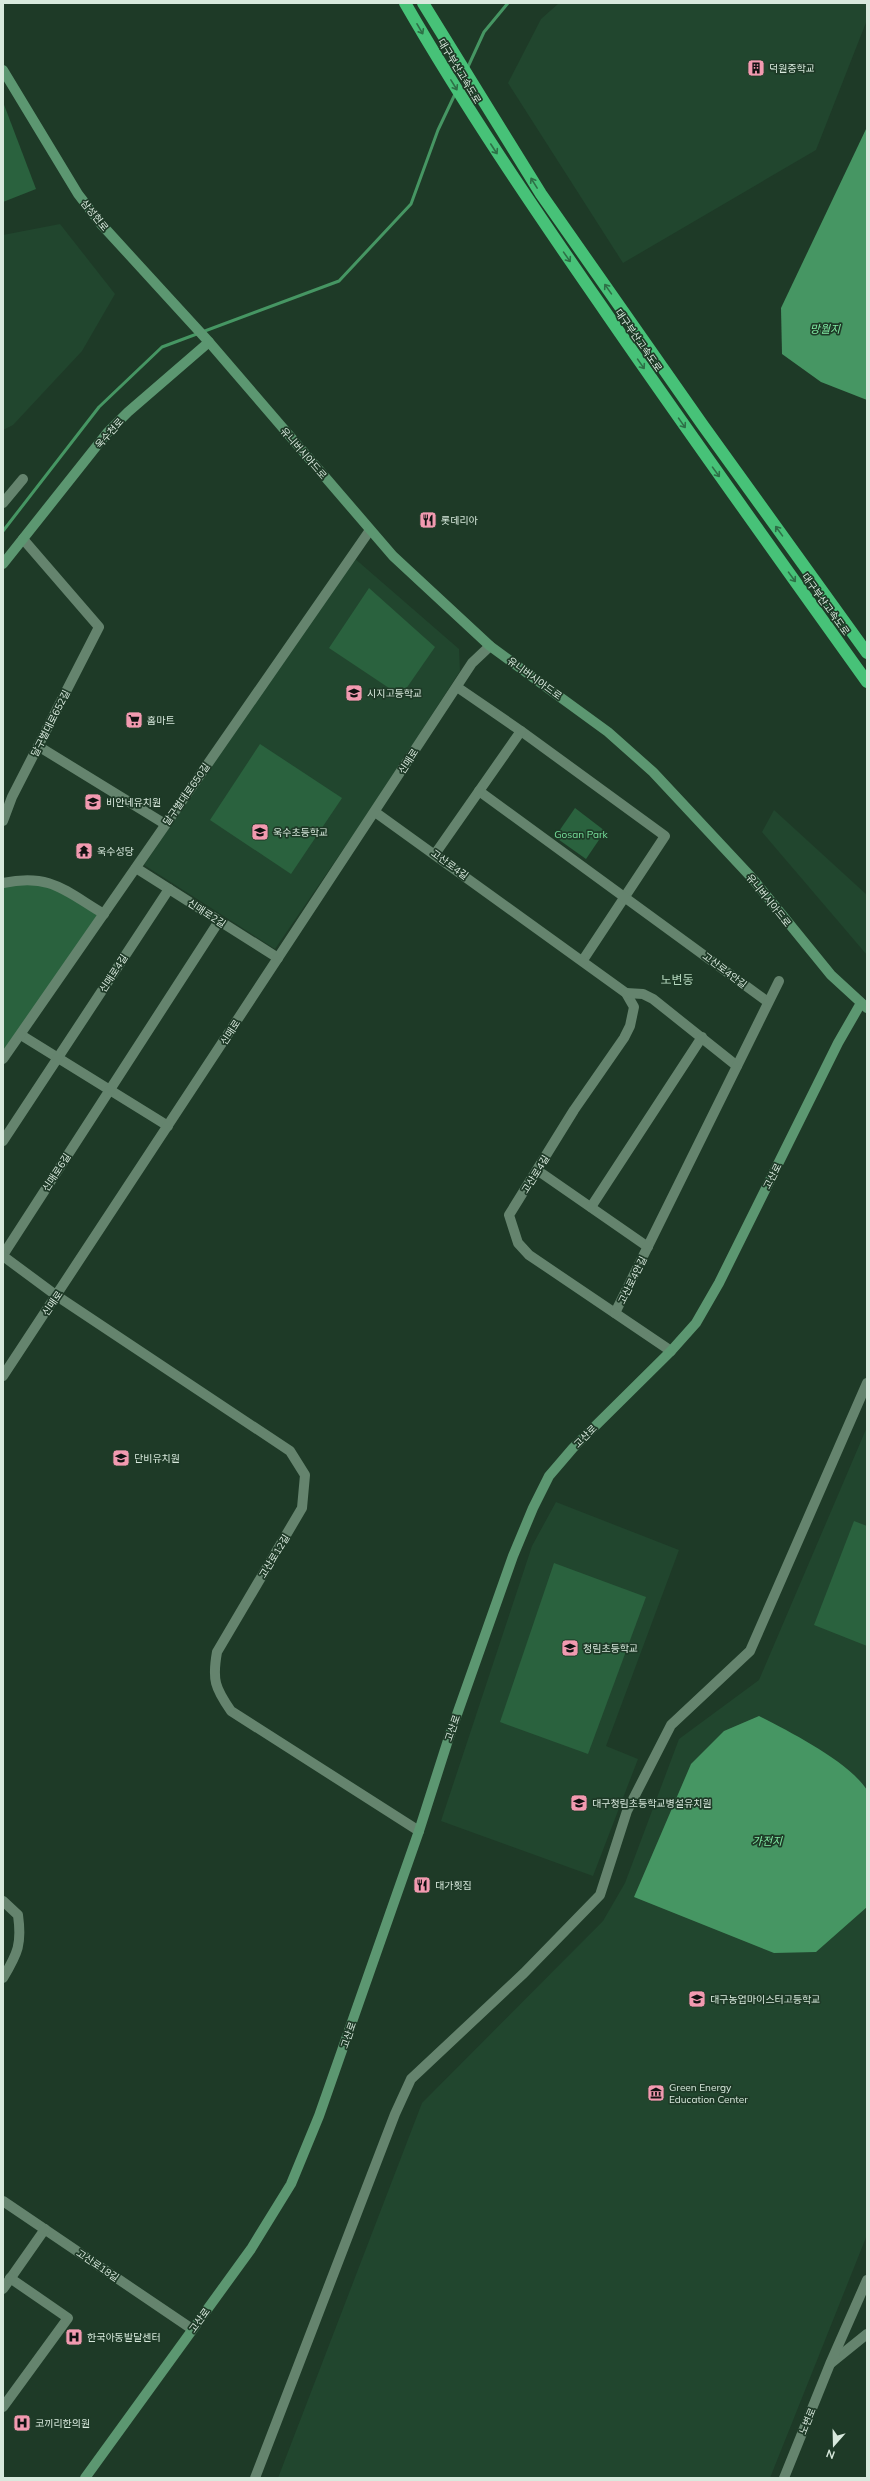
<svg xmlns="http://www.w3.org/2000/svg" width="870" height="2481" font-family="Mulish,'Noto Sans KR',sans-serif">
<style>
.built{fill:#21462e}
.green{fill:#2a623e}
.water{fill:#469663}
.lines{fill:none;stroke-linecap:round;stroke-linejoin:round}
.stream{stroke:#469663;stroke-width:3}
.minor{stroke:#65846e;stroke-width:10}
.tertiary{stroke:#65846e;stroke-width:10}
.secondary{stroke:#5c9771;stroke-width:10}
.motorway{stroke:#47c278;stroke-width:12}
.oneway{stroke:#2e7047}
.labels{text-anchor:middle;stroke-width:3.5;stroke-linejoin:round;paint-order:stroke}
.poi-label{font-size:10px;fill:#d8e9dd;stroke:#1e3a27;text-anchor:start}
.street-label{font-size:10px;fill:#d8e9dd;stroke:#1e3a27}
.park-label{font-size:10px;fill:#78e39d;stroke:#1e3a27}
.water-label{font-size:11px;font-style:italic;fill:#80eba4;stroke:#1e3a27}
.quarter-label{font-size:12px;fill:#b4d6bd;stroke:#1e3a27}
</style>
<rect width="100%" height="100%" fill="#1e3a27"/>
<g class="built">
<polygon points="559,3 867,3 867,20 816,150 623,263 508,83 541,19"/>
<polygon points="60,224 115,294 82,351 13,425 3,430 3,235"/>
<polygon points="353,557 459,649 460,671 377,800 275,949 144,865"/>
<polygon points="774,810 867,895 867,955 762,832"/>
<polygon points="867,1427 867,2235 770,2478 278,2478 422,2103 603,1921 625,1883 679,1739 759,1680"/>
<polygon points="556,1502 679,1550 606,1746 638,1759 593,1876 441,1821 532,1546"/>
</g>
<g class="green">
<polygon points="3,102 36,189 3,202"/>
<polygon points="369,588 435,647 401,696 329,648"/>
<polygon points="260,744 342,798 291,874 210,820"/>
<polygon points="575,808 605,831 586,859 555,837"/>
<polygon points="34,879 104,914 3,1055 3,883"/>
<polygon points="854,1521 867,1526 867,1646 814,1625"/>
<polygon points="554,1563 646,1597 588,1754 500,1722"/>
</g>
<g class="water">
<polygon points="867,127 867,400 821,382 782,354 781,308"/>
<path d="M759,1716C790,1732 848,1761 867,1790V1907L816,1952L774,1953L634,1897L691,1764L724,1731Z"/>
</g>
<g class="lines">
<g class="stream">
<polyline points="467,69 484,32 508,3"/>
<polyline points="3,531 99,407 162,347 339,281 411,204 438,130 456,92"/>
</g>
<g class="minor">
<polyline points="3,503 23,479"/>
<polyline points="457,687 521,731 665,836 583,960"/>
<polyline points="38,746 165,824"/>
<polyline points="479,791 768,1002"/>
<polyline points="375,812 626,993 634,1007 630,1026 624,1038 574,1110 509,1215 518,1243 529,1255 671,1351"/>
<polyline points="3,821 12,797 99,627 23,539"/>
<polyline points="435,854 521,731"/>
<polyline points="136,868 278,958"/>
<path d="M3,883C51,873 65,891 104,914"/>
<polyline points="626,993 643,994 653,999 737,1066"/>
<polyline points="21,1035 168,1126"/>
<polyline points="3,1059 370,530"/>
<polyline points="3,1141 169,889"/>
<polyline points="537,1170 648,1247"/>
<polyline points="591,1207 702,1037"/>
<polyline points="3,1255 219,921"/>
<path d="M3,1256L57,1296L290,1451L305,1475L302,1508L217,1652C212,1680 215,1688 231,1711L419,1831"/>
<polyline points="615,1313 779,981"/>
<path d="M3,1901L18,1915C22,1944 18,1953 3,1978"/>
<polyline points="3,2201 192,2329"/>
<polyline points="3,2289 45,2229"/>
<polyline points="831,2363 867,2334"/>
<polyline points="3,2407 68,2318 10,2278"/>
<polyline points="255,2478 395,2114 411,2079 524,1973 600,1895 627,1811 671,1725 750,1651 867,1383"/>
<polyline points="784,2478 830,2364 867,2280"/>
</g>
<polyline class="tertiary" points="3,1376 472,663 490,646"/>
<g class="secondary">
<polyline points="3,70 78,194 101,224 209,342 393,556 490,646 608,732 653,772 752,878 831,975 867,1008"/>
<polyline points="3,564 107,433 128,412 209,342"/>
<polyline points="85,2478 251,2249 291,2184 319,2116 419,1831 449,1737 513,1556 533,1508 549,1476 573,1448 671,1351 696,1323 719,1283 838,1043 861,1003"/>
</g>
<g class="motorway">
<path d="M405,3C465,107 532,206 600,304C687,431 777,556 867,682"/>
<polyline points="423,3 541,194 702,424 867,653"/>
</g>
</g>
<defs><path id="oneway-shaft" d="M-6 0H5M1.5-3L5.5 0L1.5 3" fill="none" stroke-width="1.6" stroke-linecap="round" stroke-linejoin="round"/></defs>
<g class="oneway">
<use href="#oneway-shaft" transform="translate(420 29) rotate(60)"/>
<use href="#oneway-shaft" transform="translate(454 85) rotate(58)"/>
<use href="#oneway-shaft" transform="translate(494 149) rotate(57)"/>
<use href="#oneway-shaft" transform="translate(534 183) rotate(-122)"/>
<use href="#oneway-shaft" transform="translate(567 257) rotate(55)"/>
<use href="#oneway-shaft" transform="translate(608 289) rotate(-125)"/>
<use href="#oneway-shaft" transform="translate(641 364) rotate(55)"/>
<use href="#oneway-shaft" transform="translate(682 423) rotate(55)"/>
<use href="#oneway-shaft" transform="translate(716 472) rotate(54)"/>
<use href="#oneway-shaft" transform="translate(779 531) rotate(-126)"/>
<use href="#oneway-shaft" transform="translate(792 577) rotate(54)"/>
</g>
<defs>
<g id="building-square" transform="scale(0.9)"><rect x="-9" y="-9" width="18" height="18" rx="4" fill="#f29ab0" stroke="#1e3a27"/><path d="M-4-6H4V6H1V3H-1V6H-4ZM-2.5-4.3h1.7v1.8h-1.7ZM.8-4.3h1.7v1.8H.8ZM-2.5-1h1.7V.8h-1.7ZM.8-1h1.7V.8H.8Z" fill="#111"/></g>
<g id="restaurant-square" transform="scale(0.9)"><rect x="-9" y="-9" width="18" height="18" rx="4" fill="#f29ab0" stroke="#1e3a27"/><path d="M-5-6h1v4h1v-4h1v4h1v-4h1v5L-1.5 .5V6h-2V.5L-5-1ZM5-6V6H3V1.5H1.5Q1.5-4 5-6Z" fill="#111"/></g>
<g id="school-square" transform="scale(0.9)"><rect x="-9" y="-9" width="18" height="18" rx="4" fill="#f29ab0" stroke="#1e3a27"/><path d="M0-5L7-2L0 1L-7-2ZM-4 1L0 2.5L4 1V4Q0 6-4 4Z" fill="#111"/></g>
<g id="supermarket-square" transform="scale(0.9)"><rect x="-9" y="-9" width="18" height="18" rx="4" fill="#f29ab0" stroke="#1e3a27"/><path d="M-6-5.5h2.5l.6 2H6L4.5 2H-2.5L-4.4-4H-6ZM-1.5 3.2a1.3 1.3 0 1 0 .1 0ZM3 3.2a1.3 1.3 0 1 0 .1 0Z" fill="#111"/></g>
<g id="temple-square" transform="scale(0.9)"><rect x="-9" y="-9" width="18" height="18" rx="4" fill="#f29ab0" stroke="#1e3a27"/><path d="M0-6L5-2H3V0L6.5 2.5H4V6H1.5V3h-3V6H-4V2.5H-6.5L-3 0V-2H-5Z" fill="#111"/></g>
<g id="museum-square" transform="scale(0.9)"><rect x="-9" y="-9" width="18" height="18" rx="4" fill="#f29ab0" stroke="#1e3a27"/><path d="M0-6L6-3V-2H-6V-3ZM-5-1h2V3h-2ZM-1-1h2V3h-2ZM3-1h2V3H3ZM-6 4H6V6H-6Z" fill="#111"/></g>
<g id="hospital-square" transform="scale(0.9)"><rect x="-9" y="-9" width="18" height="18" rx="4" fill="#f29ab0" stroke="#1e3a27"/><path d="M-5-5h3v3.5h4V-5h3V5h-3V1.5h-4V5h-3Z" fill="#111"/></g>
</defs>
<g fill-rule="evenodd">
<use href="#building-square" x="756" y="68"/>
<use href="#restaurant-square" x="428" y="520"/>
<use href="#school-square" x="354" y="693"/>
<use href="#supermarket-square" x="134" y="720"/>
<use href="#school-square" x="93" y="802"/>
<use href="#school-square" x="260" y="832"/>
<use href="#temple-square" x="84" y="851"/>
<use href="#school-square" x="121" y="1458"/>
<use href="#school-square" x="570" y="1648"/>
<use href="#school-square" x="579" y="1803"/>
<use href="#restaurant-square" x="422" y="1885"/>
<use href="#school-square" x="697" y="1999"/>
<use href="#museum-square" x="656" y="2093"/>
<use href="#hospital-square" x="74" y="2337"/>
<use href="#hospital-square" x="22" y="2423"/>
</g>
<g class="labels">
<g class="poi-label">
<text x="769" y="72">덕원중학교</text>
<text x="441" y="524">롯데리아</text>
<text x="367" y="697">시지고등학교</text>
<text x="147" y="724">홈마트</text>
<text x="106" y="806">비안네유치원</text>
<text x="273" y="836">욱수초등학교</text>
<text x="97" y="855">욱수성당</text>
<text x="134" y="1462">단비유치원</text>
<text x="583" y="1652">청림초등학교</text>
<text x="592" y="1807">대구청림초등학교병설유치원</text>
<text x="435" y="1889">대가횟집</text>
<text x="710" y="2003">대구농업마이스터고등학교</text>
<text x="669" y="2091">Green Energy<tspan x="669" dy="12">Education Center</tspan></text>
<text x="87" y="2341">한국아동발달센터</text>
<text x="35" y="2427">코끼리한의원</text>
</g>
<g class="street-label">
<text transform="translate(460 71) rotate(59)" y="4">대구부산고속도로</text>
<text transform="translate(95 215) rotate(51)" y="4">삼성현로</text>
<text transform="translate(639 340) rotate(55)" y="4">대구부산고속도로</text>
<text transform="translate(109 433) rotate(-48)" y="4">욱수천로</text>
<text transform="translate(304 453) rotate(49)" y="4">유니버시아드로</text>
<text transform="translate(826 604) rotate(54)" y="4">대구부산고속도로</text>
<text transform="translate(535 678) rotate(36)" y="4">유니버시아드로</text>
<text transform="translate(50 723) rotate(-63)" y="4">달구벌대로652길</text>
<text transform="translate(408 761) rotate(-57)" y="4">신매로</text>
<text transform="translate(186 794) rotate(-55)" y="4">달구벌대로650길</text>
<text transform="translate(450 864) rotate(36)" y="4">고산로4길</text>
<text transform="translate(769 900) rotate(51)" y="4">유니버시아드로</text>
<text transform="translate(207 913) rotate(33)" y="4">신매로2길</text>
<text transform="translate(725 970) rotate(37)" y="4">고산로4안길</text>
<text transform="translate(113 973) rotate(-57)" y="4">신매로4길</text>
<text transform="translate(230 1032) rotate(-57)" y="4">신매로</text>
<text transform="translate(56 1172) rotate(-57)" y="4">신매로6길</text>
<text transform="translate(535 1174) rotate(-58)" y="4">고산로4길</text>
<text transform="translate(772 1176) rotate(-63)" y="4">고산로</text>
<text transform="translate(632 1280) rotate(-64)" y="4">고산로4안길</text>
<text transform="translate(52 1303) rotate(-56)" y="4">신매로</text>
<text transform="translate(585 1436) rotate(-45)" y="4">고산로</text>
<text transform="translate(274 1556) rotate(-59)" y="4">고산로12길</text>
<text transform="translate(452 1728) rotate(-71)" y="4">고산로</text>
<text transform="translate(348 2035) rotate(-71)" y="4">고산로</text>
<text transform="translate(98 2265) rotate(34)" y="4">고산로18길</text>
<text transform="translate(199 2320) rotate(-54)" y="4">고산로</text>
<text transform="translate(807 2421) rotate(-68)" y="4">노변로</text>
</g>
<g class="park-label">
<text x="581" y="838">Gosan Park</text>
</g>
<g class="water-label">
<text x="825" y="333">망월지</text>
<text x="767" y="1845">가전지</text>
</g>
<g class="quarter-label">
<text x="677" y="984">노변동</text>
</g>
</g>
<rect width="870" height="2481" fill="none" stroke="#d8e9dd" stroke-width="8"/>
<g transform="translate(834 2445) rotate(200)" stroke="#1e3a27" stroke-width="3" paint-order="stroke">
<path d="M0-3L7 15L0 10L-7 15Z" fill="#d8e9dd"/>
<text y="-6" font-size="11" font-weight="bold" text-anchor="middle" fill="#d8e9dd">N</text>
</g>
</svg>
